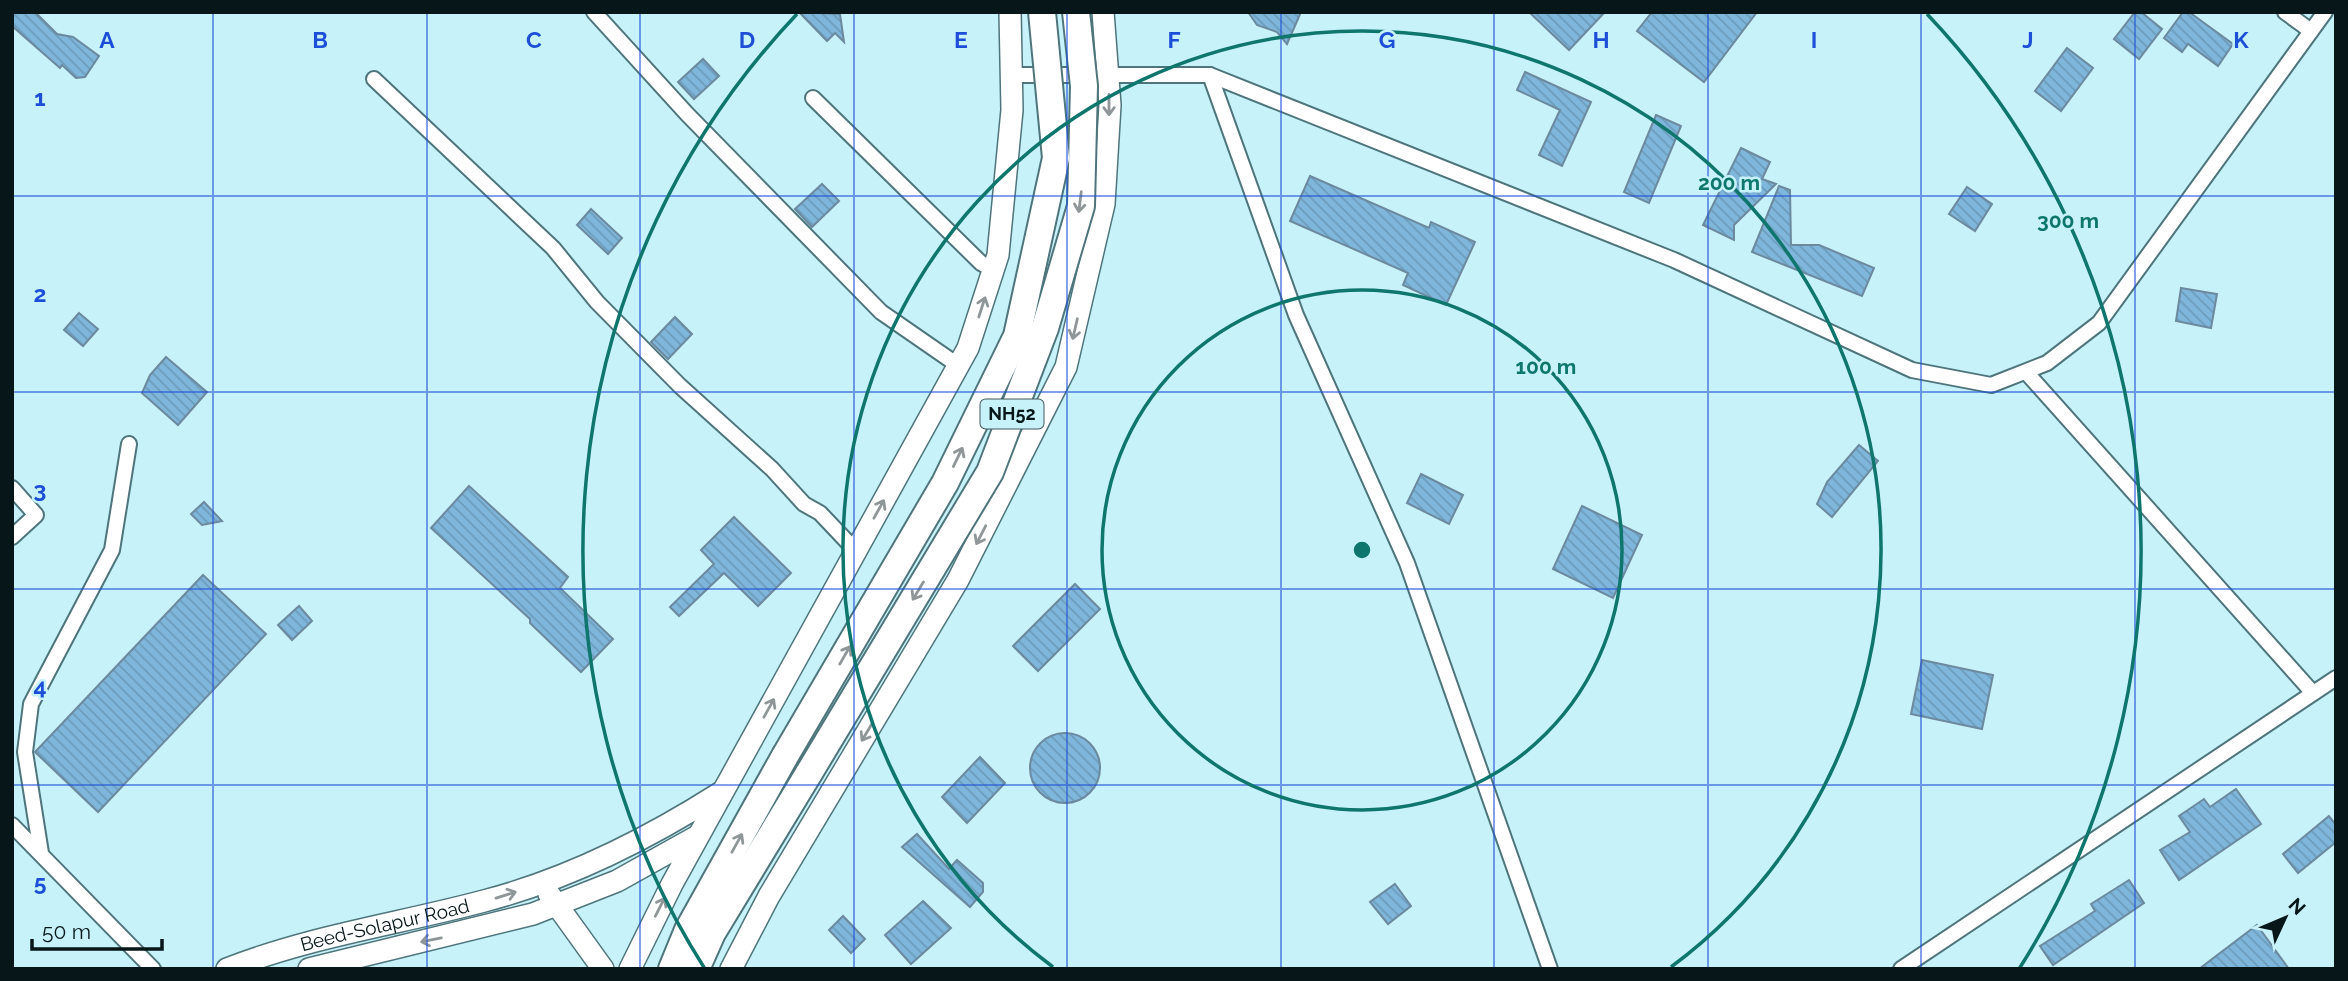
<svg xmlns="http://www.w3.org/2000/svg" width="2348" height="981" font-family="Raleway,sans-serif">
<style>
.building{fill:url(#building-back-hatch);stroke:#6c899e;stroke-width:2}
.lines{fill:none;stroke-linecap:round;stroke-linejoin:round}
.street-casing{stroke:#4e757c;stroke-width:18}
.secondary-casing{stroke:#4e757c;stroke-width:24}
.highway-casing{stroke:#4e757c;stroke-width:30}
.street{stroke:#fff;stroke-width:14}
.secondary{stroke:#fff;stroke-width:21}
.highway{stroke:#fff;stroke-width:26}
.highway-bridge-casing{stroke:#4e757c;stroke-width:30;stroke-linecap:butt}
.highway-bridge{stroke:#fff;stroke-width:26}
.oneway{stroke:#8f9698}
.grid{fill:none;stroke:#1d4ed8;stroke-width:2;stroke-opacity:0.55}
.ring{fill:none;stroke:#0f766e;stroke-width:3.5}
.labels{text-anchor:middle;stroke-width:5;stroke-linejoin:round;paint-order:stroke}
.shield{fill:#c7f2f9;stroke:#40585c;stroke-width:2}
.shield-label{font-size:18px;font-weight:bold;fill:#061619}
.street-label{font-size:19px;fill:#061619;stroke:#c7f2f9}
.grid-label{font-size:23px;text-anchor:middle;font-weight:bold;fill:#1d4ed8;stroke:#c7f2f9;stroke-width:5;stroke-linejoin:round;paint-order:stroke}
.centre{fill:#0f766e;stroke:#c7f2f9;stroke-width:3.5}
.ring-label{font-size:21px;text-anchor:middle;font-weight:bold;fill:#0f766e;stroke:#c7f2f9;stroke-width:5;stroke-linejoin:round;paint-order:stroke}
</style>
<defs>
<pattern id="building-back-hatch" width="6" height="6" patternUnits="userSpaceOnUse" patternTransform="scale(1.75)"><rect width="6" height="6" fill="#7fb6db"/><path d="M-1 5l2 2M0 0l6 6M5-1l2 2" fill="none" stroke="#6c9cbb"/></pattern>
</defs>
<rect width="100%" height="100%" fill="#c7f2f9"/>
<g class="building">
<polygon points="12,12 35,12 57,34 73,37 99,56 85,77 76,78 62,65 60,68 12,26"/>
<polygon points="799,12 840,14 844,42 835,33 827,41"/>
<polygon points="1248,12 1301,12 1287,44 1277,32 1257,25"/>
<polygon points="1529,12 1605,12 1569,50"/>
<polygon points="1652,12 1757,12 1704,82 1637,31"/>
<polygon points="2135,12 2141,12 2162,29 2139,59 2114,39"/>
<polygon points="2183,12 2189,12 2233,44 2218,66 2188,44 2182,52 2164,38"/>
<polygon points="2067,48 2093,68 2061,111 2035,91"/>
<polygon points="703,59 719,76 694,99 678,82"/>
<polygon points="1525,72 1591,102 1562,166 1539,155 1560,110 1517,90"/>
<polygon points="1656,115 1681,126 1649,203 1624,192"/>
<polygon points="1741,148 1770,162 1762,179 1776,184 1734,225 1734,240 1703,225"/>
<polygon points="1310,176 1429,228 1431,222 1475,242 1446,305 1403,285 1408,273 1290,221"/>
<polygon points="822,184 839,201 812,227 795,209"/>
<polygon points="1779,186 1790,190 1791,245 1819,245 1874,268 1862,296 1752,252"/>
<polygon points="1967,187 1992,204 1975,231 1949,214"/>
<polygon points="591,209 622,238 608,254 577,225"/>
<polygon points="2181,288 2217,294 2211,328 2176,321"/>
<polygon points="79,313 98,329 83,346 64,330"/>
<polygon points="675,317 692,334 668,359 651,342"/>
<polygon points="166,357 207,392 178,425 142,393 150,375"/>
<polygon points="1859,445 1878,461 1832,517 1817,504 1827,482"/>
<polygon points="1421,474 1463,495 1449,524 1407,503"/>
<polygon points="469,486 568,577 560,588 613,639 581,672 530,623 530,619 431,528"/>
<polygon points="204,502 222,521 202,525 191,514"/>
<polygon points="1582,506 1642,535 1613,598 1553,569"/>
<polygon points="734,517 791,573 758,606 724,573 679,616 670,607 714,564 701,550"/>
<polygon points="203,575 266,634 98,812 35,752"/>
<polygon points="1075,584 1100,609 1038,671 1013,646"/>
<polygon points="299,606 312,621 292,640 278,625"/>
<polygon points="1922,660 1993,675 1982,729 1911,714"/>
<circle cx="1065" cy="768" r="35"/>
<polygon points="980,757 1005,783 967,823 942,797"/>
<polygon points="2236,789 2261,824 2179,880 2160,850 2190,832 2179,816 2204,799 2210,807"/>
<polygon points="2329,816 2336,825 2336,842 2298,873 2283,854"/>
<polygon points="917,834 949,869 957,860 983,883 983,892 970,907 902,847"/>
<polygon points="2129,880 2144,903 2053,965 2040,946 2095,911 2091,904"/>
<polygon points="1395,884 1411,906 1388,924 1370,902"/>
<polygon points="923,901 951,928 911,964 885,935"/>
<polygon points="843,916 865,939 851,953 829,930"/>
<polygon points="2257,925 2289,969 2199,969"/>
</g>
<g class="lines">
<g class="street-casing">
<g id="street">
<polyline points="594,12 687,114 881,312 959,366"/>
<polyline points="2285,12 2311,31"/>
<polyline points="1011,75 1210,75 1674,260 1912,370 1991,385 2047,363 2099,323 2325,12"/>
<polyline points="1210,75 1296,315 1407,563 1550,969"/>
<polyline points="374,79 553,248 597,302 680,386 772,469 804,504 820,513 856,551"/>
<polyline points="813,98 981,263 992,269 992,273"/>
<polyline points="2026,372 2313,693"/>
<polyline points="12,488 36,515 12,537"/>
<polyline points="12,825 153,969"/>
<polyline points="41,853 25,752 31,704 112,550 129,444"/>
<polyline points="1901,969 2336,678"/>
</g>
</g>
<g class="secondary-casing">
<g id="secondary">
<polyline points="549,894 603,969"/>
<path id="s1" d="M227,969C311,936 398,924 484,901C569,879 646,840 720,793"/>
<polyline points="309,969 533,914 617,881 696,837"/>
<polyline points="630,969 672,884 968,348 998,255 1012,110 1010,12"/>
<polyline points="731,969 769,896 958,580 1066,367 1104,204 1110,105 1103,12"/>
</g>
</g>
<g class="highway-casing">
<g id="highway">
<polyline points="672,969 688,930 785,756"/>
<polyline points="696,969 712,933 809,773"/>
</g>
</g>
<use href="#street" class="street"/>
<use href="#secondary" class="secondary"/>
<use href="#highway" class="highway"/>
<g class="highway-bridge-casing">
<g id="highway-bridge">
<polyline points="785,756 945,483 1017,336 1056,158 1042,12"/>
<polyline points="809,773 990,472 1045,328 1081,206 1084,86 1076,12"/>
</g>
</g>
<use href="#highway-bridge" class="highway-bridge"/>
</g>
<defs><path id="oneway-shaft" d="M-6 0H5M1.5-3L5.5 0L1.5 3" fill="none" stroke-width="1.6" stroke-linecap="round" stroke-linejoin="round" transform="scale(1.75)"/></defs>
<g class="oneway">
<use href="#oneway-shaft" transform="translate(1109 105) rotate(90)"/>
<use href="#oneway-shaft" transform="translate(1080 202) rotate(97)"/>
<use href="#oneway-shaft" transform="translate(982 307) rotate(-72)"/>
<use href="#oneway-shaft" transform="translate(1075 329) rotate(103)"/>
<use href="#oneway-shaft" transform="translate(958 457) rotate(-64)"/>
<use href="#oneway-shaft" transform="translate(879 509) rotate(-61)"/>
<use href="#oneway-shaft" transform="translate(981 535) rotate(117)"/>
<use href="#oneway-shaft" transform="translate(918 591) rotate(121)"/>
<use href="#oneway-shaft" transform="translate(845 655) rotate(-60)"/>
<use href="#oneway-shaft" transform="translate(769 708) rotate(-61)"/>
<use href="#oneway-shaft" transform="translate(867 732) rotate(121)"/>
<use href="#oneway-shaft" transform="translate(737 843) rotate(-61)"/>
<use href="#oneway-shaft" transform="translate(506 895) rotate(-17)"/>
<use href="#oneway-shaft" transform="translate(660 907) rotate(-63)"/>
<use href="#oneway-shaft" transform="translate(431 940) rotate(169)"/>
</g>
<path class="grid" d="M213,12V969M427,12V969M640,12V969M854,12V969M1067,12V969M1281,12V969M1494,12V969M1708,12V969M1921,12V969M2135,12V969M12,196H2336M12,392H2336M12,589H2336M12,785H2336"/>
<g class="ring">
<circle cx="1362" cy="550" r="260"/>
<path d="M1053 967A519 519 0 1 1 1671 967"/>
<path d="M705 969A779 779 0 0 1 797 14M1927 14A779 779 0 0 1 2019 969"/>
</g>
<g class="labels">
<rect class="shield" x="980.5" y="399.5" width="63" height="29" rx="5"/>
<g class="shield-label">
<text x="1012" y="420">NH52</text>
</g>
<g class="street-label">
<text dy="7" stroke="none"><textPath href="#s1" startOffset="164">Beed-Solapur Road</textPath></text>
</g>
</g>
<g class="grid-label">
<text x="107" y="48">A</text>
<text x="320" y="48">B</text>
<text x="534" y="48">C</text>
<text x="747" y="48">D</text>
<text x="961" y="48">E</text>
<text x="1174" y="48">F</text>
<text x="1387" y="48">G</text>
<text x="1601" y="48">H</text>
<text x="1814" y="48">I</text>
<text x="2028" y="48">J</text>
<text x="2241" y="48">K</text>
<text x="40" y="106">1</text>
<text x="40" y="302">2</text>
<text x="40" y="498">3</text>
<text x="40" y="695">4</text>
<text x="40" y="891">5</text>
</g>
<circle cx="1362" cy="550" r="10" class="centre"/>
<g class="ring-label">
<text x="1729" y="190">200 m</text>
<text x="2068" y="228">300 m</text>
<text x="1546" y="374">100 m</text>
</g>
<rect width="2348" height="981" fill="none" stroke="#061619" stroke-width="28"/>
<g transform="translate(2285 918) rotate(46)" stroke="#c7f2f9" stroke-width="5" paint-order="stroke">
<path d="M0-5L12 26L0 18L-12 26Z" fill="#061619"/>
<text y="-10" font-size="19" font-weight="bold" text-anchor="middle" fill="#061619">N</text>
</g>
<path d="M32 939v10h130v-10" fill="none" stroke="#061619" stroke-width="3.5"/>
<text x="42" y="939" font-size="21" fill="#061619" stroke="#c7f2f9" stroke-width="5" paint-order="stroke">50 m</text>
</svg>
